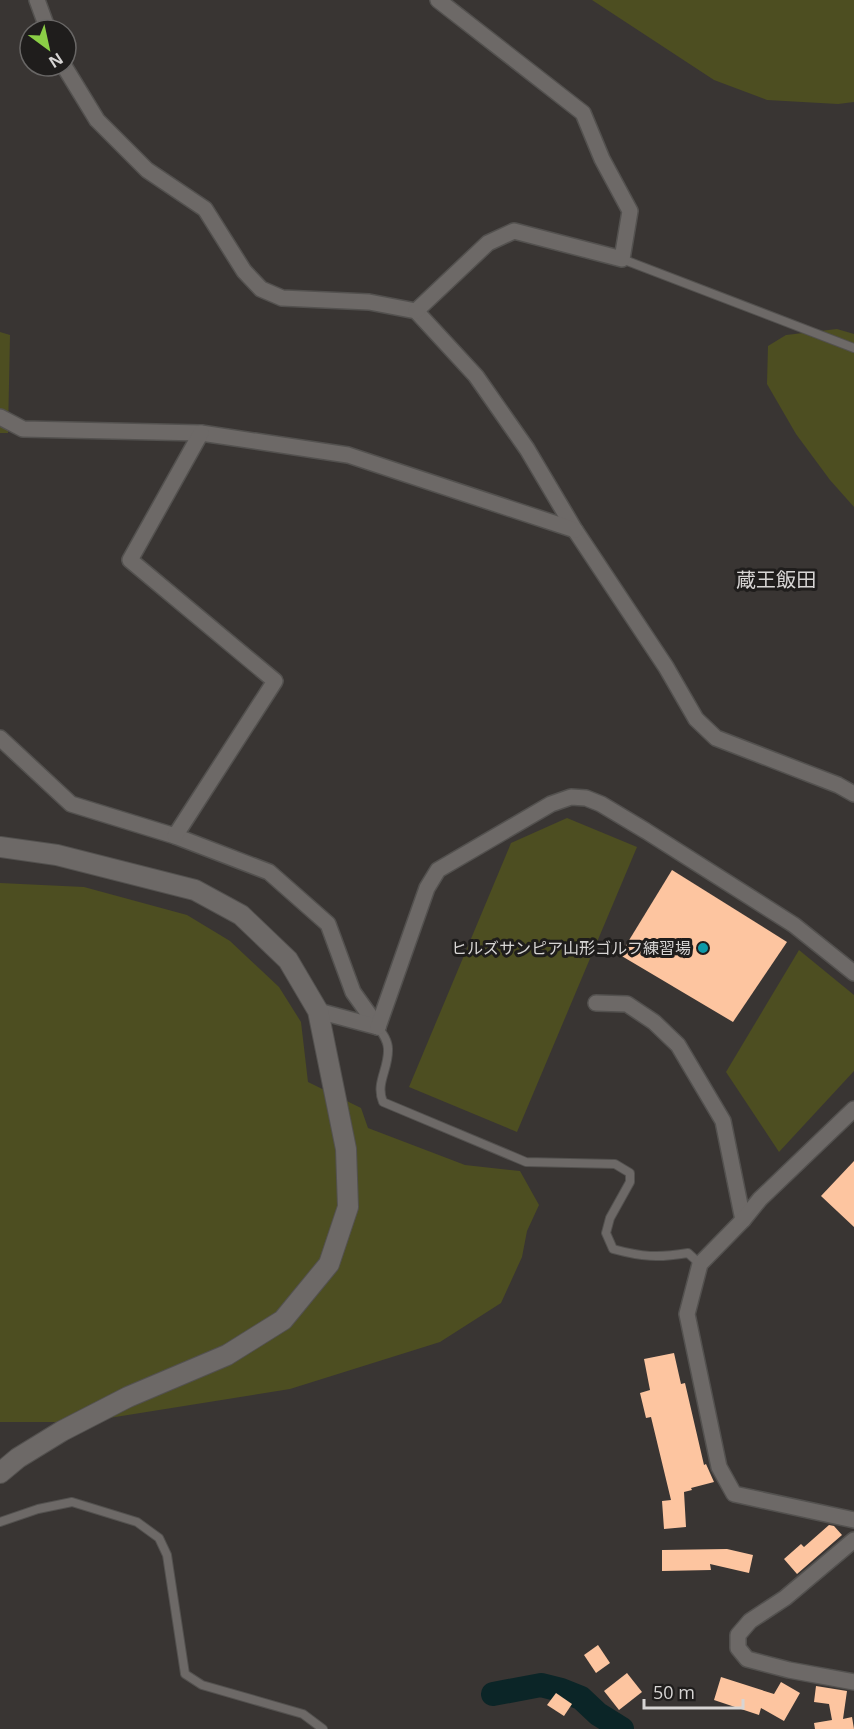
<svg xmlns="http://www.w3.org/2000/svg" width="854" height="1729" font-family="'Open Sans','Noto Sans JP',sans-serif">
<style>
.green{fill:#4d4e21}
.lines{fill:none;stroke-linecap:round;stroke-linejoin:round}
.river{stroke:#0b2527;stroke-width:24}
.building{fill:#fdc5a0}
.service-casing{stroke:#53514f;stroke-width:10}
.minor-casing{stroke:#53514f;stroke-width:18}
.tertiary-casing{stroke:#53514f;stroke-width:22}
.service{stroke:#6d6967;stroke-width:8}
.minor{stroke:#6d6967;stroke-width:15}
.tertiary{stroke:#6d6967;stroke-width:20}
.culture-dot{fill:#0f9aa8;stroke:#1f1d1c;stroke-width:2}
.labels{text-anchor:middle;stroke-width:6;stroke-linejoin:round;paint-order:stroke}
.poi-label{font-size:16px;fill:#d7d5d4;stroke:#1f1d1c;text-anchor:end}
.quarter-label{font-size:20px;fill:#d7d5d4;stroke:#1f1d1c}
</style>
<rect width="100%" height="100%" fill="#393533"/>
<g class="green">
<polygon points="592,0 854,0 854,102 838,104 767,100 714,80"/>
<polygon points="837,329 854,334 854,507 830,480 796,434 767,384 768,346 786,335"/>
<polygon points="0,332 10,335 8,433 0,433"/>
<polygon points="567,818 637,847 517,1132 409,1087 511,843"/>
<polygon points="0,883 84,887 187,915 230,941 279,987 301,1022 308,1082 361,1108 368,1128 465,1165 520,1171 539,1205 527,1231 522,1257 501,1303 440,1342 290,1389 84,1422 0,1422"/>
<polygon points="799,950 854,995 854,1071 779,1152 726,1072"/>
</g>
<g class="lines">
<polyline class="river" points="493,1694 541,1685 561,1690 581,1698 598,1714 622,1729"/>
</g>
<g class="building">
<polygon points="672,870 787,942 733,1022 620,955"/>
<polygon points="854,1161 854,1227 821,1196"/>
<polygon points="674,1353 681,1384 685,1383 704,1465 706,1464 714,1482 691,1488 692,1490 684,1492 686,1527 664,1529 662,1501 671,1500 651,1417 646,1418 640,1393 650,1390 644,1359"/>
<polygon points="829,1525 834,1526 842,1535 797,1574 784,1559 801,1544 804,1547"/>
<polygon points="727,1549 753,1555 749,1573 710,1564 711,1570 662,1571 662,1550"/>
<polygon points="598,1645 610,1663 596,1673 584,1655"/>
<polygon points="627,1673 642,1692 619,1710 604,1691"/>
<polygon points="721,1677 774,1694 781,1682 800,1693 784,1721 761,1708 759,1715 714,1700"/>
<polygon points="816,1686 847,1691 843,1719 852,1717 854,1729 815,1729 814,1723 832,1720 829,1704 814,1702"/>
<polygon points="556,1693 572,1704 564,1716 547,1705"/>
</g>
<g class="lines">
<g class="service-casing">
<g id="service">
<polyline points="622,259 854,348"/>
<path d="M378,1027C383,1034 388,1041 388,1049C389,1069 375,1083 383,1102L526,1162L615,1164L630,1173V1182L610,1218L606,1233L613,1249C642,1257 658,1258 688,1253L700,1264"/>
<polyline points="0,1522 38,1509 72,1502 137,1522 159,1538 167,1555 185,1674 202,1685 303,1714 323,1729"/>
</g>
</g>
<g class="minor-casing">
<g id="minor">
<polyline points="37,0 48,30"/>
<polyline points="64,66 97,120 147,170 205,209 244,271 261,289 282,298 369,302 416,311 476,376 527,449 575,530 666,667 696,719 716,738 838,785 854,794"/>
<polyline points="416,311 488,243 514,231 622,259 630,211 602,159 583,113 438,0"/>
<polyline points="0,417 23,429 201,433 348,455 575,530"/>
<polyline points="0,738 71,804 175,836 269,872 328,924 353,992 378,1027"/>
<polyline points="175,836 275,681 130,560 201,433"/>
<polyline points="596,1003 627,1004 654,1022 678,1045 723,1121 743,1220"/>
<polyline points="318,1011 378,1027"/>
<polyline points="378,1027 427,888 438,870 551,804 571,797 586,798 601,804 646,831 794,925 854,973"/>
<polyline points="854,1109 760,1199 743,1220 700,1264 687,1314 719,1467 734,1494 854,1520"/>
<polyline points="854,1540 785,1598 750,1621 738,1635 738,1648 747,1659 789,1670 854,1682"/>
</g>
</g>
<g class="tertiary-casing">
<polyline id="tertiary" points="0,847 57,855 195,890 241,915 288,960 318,1011 346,1149 348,1207 329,1264 283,1320 227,1355 128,1397 62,1431 18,1458 0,1473"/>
</g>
<use href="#service" class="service"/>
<use href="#minor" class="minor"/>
<use href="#tertiary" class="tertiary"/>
</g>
<circle class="culture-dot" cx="703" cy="948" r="6"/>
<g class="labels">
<g class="poi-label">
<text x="691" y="954">ヒルズサンピア山形ゴルフ練習場</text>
</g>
<g class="quarter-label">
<text x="776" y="587">蔵王飯田</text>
</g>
</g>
<g transform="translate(48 48) rotate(147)"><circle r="28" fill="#1f1d1c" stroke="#696766" stroke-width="1.5"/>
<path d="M0-4.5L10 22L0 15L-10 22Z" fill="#8bce46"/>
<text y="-9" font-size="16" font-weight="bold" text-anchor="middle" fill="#d7d5d4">N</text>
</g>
<path d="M644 1699v9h99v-9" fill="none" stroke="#d7d5d4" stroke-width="3"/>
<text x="653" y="1699" font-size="18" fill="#d7d5d4" stroke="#1f1d1c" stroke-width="4.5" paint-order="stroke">50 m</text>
</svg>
